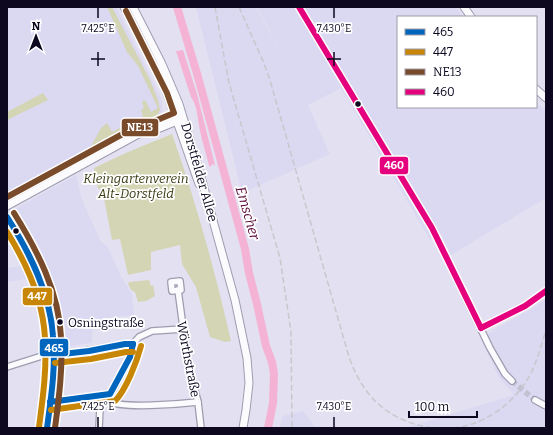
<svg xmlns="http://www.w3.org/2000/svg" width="553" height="435" font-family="Bitter,serif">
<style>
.built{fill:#dbd8f2}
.green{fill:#d4d5b4}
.water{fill:#f4b3d5}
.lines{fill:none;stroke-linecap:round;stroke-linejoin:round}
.river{stroke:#f4b3d5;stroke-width:8}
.minor-tunnel{stroke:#c3c0d2;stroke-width:5.5;stroke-dasharray:5.5 3;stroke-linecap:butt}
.minor-casing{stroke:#9f9cb0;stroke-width:8}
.tertiary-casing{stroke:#9f9cb0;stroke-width:9}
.secondary-casing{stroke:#9f9cb0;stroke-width:9}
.minor{stroke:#fbfafd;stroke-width:5.5}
.tertiary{stroke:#fbfafd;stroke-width:7}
.secondary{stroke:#fbfafd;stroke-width:7}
.rail{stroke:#c7c7cc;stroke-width:1.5;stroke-dasharray:6 3;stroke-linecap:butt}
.bus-1-casing{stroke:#fff;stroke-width:9}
.bus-2-casing{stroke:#fff;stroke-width:9}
.bus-3-casing{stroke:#fff;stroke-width:9}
.bus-4-casing{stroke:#fff;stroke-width:9}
.bus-1{stroke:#0065bd;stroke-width:6}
.bus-2{stroke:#c88606;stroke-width:6}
.bus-3{stroke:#7a4b2a;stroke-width:6}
.bus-4{stroke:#e5007d;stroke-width:6}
.ticks{fill:none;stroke:#0d0720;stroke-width:1.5}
.bus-dot{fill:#0d0720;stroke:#fff;stroke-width:1.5}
.labels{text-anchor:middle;stroke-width:3.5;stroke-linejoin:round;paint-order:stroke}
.bus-label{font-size:12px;fill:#0d0720;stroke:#fff;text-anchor:start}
.street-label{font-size:13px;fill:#0d0720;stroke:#fff}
.park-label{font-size:13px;font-style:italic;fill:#3a3b12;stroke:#fff}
.water-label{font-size:14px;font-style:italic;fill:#5a0838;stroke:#fff}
.ticks-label{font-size:10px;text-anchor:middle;fill:#0d0720;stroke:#fff;stroke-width:3.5;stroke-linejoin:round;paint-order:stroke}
.line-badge{stroke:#fff;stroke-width:1.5}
.badge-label{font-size:11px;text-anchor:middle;font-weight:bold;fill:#fff}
</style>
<rect width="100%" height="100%" fill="#e3e1f1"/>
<g class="built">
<polygon points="7,7 116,7 162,100 162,112 157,118 7,197"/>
<polygon points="196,7 256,7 291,73 257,7 456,7 463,17 398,17 398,107 536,107 536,102 546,111 546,198 451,255 438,228 430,240 341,88 308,105 330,154 242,193"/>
<polygon points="76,175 82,200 100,240 108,248 122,278 132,294 134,315 96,319 93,322 92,343 64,347 60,345 59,325 53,299 45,272 13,213 15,209"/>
<polygon points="28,265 33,278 7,282 7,268"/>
<polygon points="546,299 546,428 405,428 514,395 498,376 481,339 499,326 501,326 533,308"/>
<polygon points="303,411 316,428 279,428 283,416"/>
</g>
<g class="green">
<polygon points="107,7 112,7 150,80 158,100 160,110 156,118 97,149 96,147 90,148 101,128 107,123 112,132 143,116 141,110 144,108 142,102 145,100 151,112 158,108 138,66 127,52"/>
<polygon points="43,93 48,100 7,120 7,112"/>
<path d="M172,134C196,202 215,271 231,341L225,342L210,337L196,287L182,264L180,245L151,252V270L128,275L120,239L112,240L102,188L98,189L94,168L128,152Z"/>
<polygon points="149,280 151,286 153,285 155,296 146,301 138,302 135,292 131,290 128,284 129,282"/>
</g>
<path class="water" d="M183,50L197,94L215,165L214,166V164L211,165V167L209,166C206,152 201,139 199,125C197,114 197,106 191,97L176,51Z"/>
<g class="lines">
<polyline class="river" points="177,7 198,77 245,249 249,273 257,304 266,346 272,362 274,374 273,403 268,428"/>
<polyline class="minor-tunnel" points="512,381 535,400"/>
<g class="minor-casing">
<g id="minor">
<polyline points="299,7 432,228 490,348 505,374 512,381"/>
<polygon points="180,281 181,290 172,291 171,282"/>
<polyline points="178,290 188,364 198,402 201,428"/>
<polyline points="481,328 525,306 546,291"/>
<polyline points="7,367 45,355 63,355 125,344 133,344"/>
<polyline points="535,400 546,406"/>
<path d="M108,401C121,409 180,404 198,402"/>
<polyline points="50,402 110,394 112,392 130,357 133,344 139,337 152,331 183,329"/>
<polyline points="99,428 100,408 103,402"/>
</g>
</g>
<g class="tertiary-casing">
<g id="tertiary">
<polyline points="464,7 471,17"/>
<polyline points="536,89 546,98"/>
</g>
</g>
<g class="secondary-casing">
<g id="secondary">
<polyline points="124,7 162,79 199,184"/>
<polyline points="133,7 161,62 179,104 201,177 235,300 247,358 249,383 246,410 243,428"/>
<polyline points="150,132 177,121 180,118"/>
<polyline points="7,206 175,114 179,114"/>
<path d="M7,217C34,258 55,304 54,355C54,379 50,404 47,428"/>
</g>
</g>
<use href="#minor" class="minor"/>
<use href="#tertiary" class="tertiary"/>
<use href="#secondary" class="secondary"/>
<g class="rail">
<polyline points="215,7 229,83 280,258 291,332 292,428"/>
<path d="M239,7L263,61L270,80L349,357C363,397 388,421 432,428"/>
<path d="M453,428C487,425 518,400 532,371C538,358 542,343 546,330"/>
</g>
<g class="bus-1-casing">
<g id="bus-1">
<path d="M7,217C30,253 50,293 53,336C56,367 51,398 47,428"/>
<polyline points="54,355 89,351 125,344 133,344"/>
<polyline points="50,402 110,394 130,357 133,344"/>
</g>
</g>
<g class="bus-2-casing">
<g id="bus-2">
<path d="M7,232C27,264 43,300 45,338C47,368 43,397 39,427"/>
<polyline points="55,363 91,359 126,352 133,352"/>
<path d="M51,410L115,401C126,390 137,361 141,346"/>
</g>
</g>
<g class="bus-3-casing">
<g id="bus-3">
<polyline points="7,197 130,130 138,128 174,113 167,93 126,11"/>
<path d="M14,213C37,250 59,292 61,337C63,367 59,398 55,428"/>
</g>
</g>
<g class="bus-4-casing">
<g id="bus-4">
<polyline points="299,7 432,228 481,328"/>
<polyline points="481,328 525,306 546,291"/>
</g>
</g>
<use href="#bus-1" class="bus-1"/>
<use href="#bus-2" class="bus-2"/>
<use href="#bus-3" class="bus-3"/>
<use href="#bus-4" class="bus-4"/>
</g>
<path class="ticks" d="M98,8V18M334,8V18M98,52V66M334,52V66M91,59H105M327,59H341M98,417V427M334,417V427"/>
<g class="bus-dot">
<circle cx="358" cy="104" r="3.5"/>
<circle cx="16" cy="231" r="3.5"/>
<circle cx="60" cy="322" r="3.5"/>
</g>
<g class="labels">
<g class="bus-label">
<text x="68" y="327">Osningstraße</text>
</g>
<g class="street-label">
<text transform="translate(200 172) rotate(74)" y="5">Dorstfelder Allee</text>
<text transform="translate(189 359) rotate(79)" y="5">Wörthstraße</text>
</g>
<g class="park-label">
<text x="136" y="183">Kleingartenverein<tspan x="136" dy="15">Alt-Dorstfeld</tspan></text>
</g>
<g class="water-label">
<text transform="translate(248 213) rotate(74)" y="5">Emscher</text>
</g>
</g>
<g class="ticks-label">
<text x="98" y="32">7.425°E</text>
<text x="334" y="32">7.430°E</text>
<text x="98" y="410">7.425°E</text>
<text x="334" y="410">7.430°E</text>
</g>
<g class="line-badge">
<rect x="121" y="118" width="38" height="19" rx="4" fill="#7a4b2a"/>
<rect x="379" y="156" width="30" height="19" rx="4" fill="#e5007d"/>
<rect x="22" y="287" width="31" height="19" rx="4" fill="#c88606"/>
<rect x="39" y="338" width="30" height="19" rx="4" fill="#0065bd"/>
</g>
<g class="badge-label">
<text x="140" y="131">NE13</text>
<text x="394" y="169">460</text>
<text x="37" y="300">447</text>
<text x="54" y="352">465</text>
</g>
<rect width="553" height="435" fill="none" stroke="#0d0720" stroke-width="16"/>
<rect x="397" y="16" width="140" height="92" fill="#ffffff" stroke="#9e9ca6"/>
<rect x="405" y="29" width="20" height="6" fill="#0065bd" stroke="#9e9ca6"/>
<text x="433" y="36" font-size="12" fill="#0d0720">465</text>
<rect x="405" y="49" width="20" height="6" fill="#c88606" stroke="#9e9ca6"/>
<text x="433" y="56" font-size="12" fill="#0d0720">447</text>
<rect x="405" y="69" width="20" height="6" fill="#7a4b2a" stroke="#9e9ca6"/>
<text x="433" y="76" font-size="12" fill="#0d0720">NE13</text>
<rect x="405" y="89" width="20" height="6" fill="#e5007d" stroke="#9e9ca6"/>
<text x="433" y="96" font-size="12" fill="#0d0720">460</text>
<g transform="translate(36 36)" stroke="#ffffff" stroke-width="3" paint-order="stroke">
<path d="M0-3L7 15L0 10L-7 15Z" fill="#0d0720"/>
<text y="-6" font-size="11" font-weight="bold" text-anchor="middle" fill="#0d0720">N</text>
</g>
<path d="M409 411v6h68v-6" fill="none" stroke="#0d0720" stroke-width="2"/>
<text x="415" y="411" font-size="12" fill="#0d0720" stroke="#ffffff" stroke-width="3" paint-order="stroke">100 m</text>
</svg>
